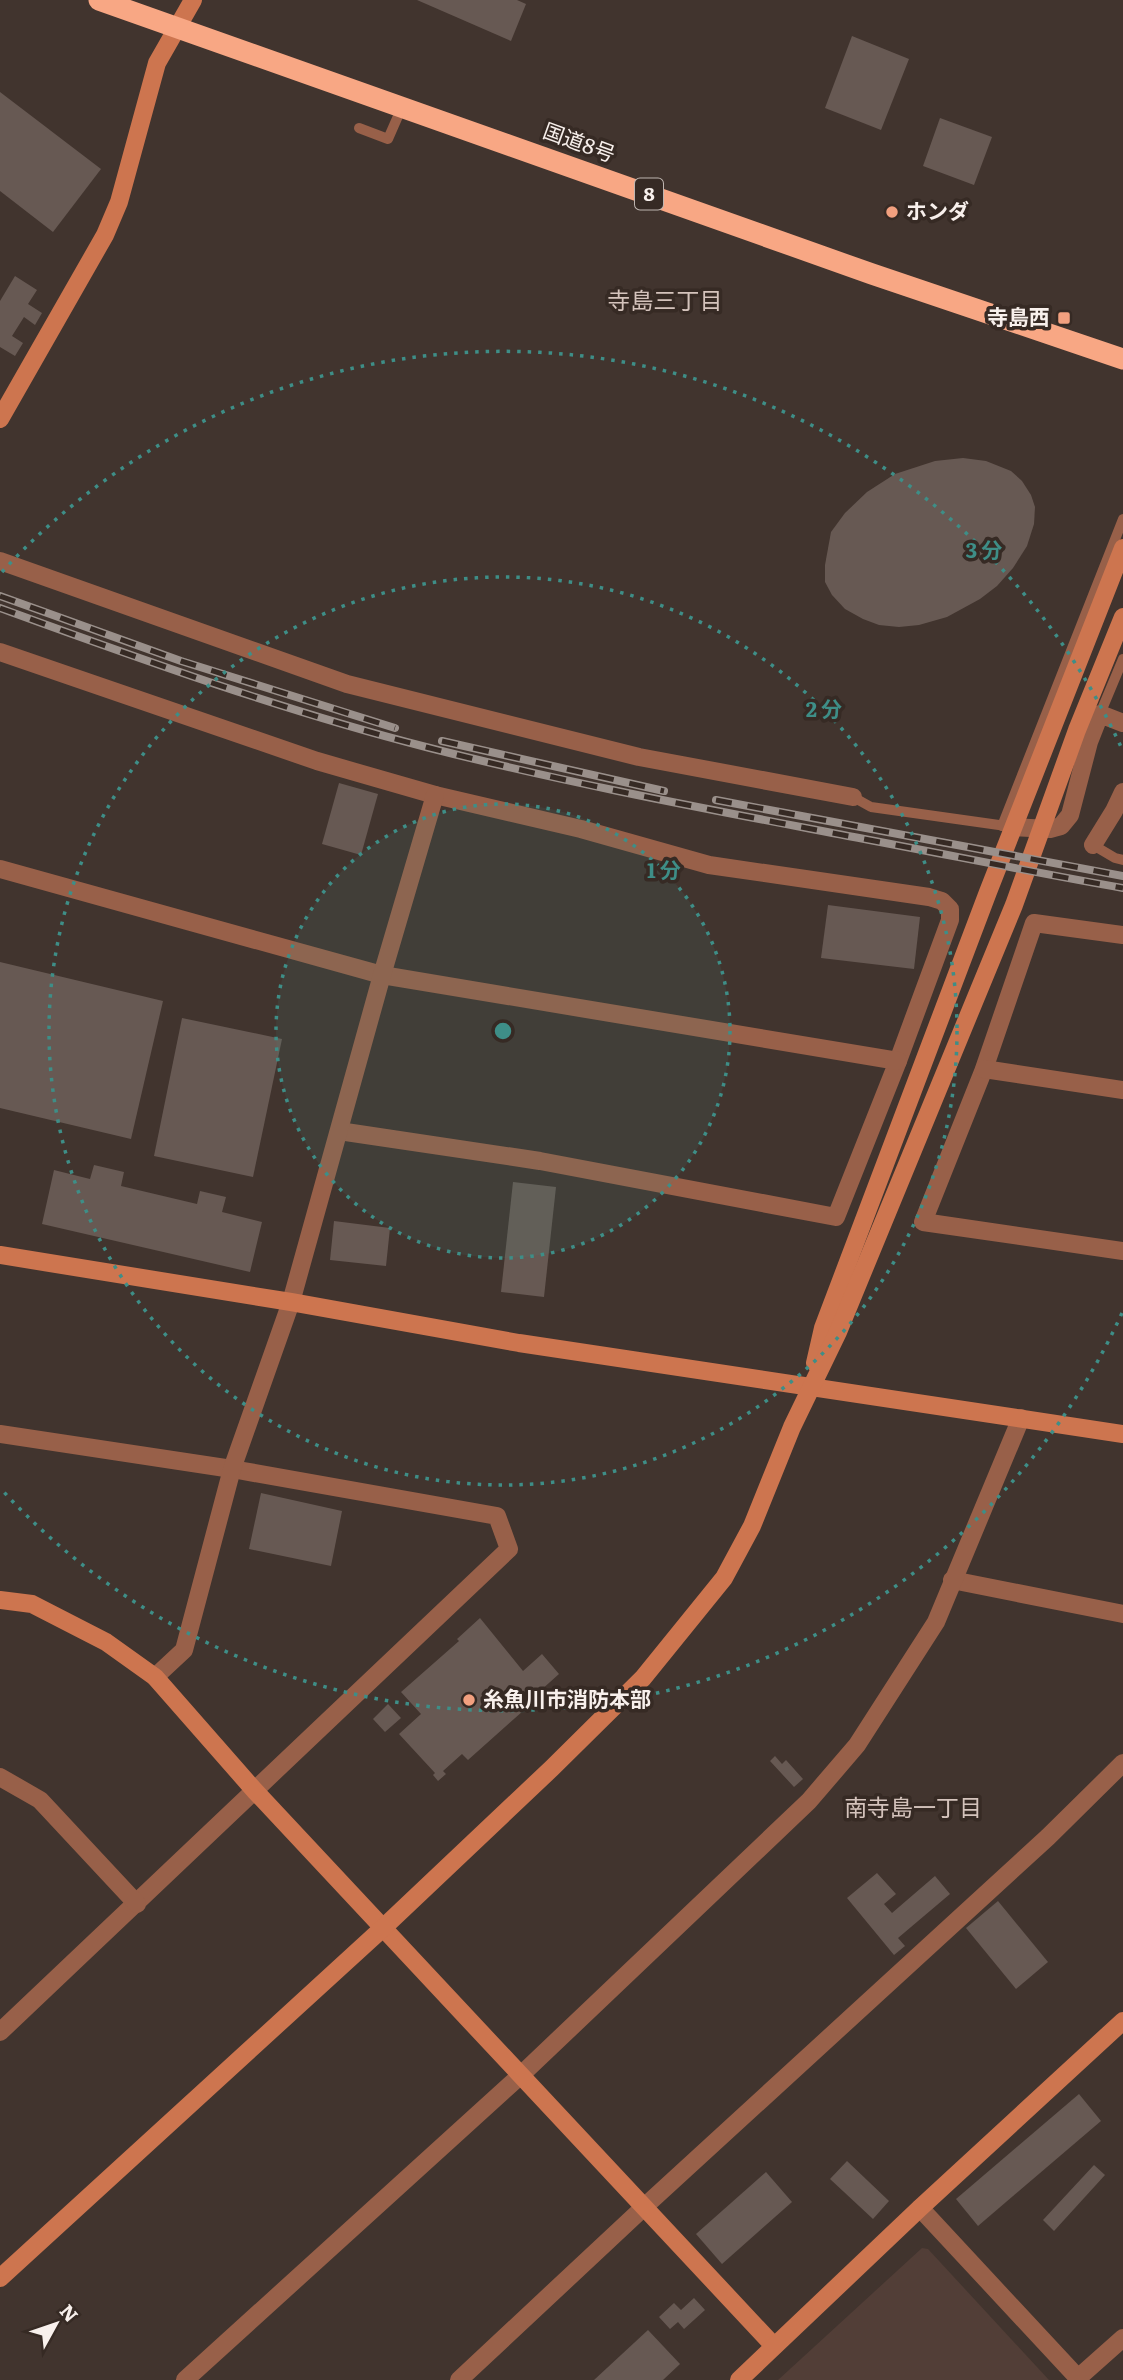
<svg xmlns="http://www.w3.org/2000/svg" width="1123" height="2380" font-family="Literata,'Noto Sans JP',serif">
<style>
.built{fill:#523e37}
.building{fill:#675953}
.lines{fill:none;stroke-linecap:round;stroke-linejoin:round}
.lane{stroke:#986049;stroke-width:10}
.street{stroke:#986049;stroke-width:18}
.secondary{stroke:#cd754f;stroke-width:18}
.highway{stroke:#f8a784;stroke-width:21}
.rail-casing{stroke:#9a908b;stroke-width:8}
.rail{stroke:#362a24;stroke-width:5;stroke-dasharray:16;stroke-linecap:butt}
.ring{fill:none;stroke:#3e8e87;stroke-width:3.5;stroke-dasharray:3.5 7}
.poi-dot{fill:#f2a07f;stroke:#362a24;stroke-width:2.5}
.labels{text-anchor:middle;stroke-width:7;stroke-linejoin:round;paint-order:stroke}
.shield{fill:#362a24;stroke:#beb5b0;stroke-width:2}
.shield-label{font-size:19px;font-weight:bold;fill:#f8f0ec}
.street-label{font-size:21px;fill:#f8f0ec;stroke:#362a24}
.poi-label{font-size:21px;font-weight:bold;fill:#f8f0ec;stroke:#362a24;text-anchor:start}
.neighbourhood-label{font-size:23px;fill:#d4c3bc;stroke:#362a24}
.centre{fill:#3e8e87;stroke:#362a24;stroke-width:3.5}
.ring-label{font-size:21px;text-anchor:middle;font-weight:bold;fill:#3e8e87;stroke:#362a24;stroke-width:7;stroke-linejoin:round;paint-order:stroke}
</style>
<rect width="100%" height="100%" fill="#41342e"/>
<polygon class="built" points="922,2248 928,2249 1049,2380 778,2380"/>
<g class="building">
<polygon points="417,0 517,0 526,4 511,41"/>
<polygon points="852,36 909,59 881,130 825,108"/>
<polygon points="0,92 101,169 53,232 0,191"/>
<polygon points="940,118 992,137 974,185 923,166"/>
<polygon points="15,276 37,290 28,304 42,313 35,325 24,317 12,336 23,343 15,356 0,347 0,301"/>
<polygon points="963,458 986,461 1011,471 1022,481 1031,495 1035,507 1034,524 1027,546 1013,568 997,586 980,599 947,617 919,625 899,627 879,625 863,619 845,609 832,595 825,582 825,565 831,532 845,513 867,492 895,474 935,461"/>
<polygon points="339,783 378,794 361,855 322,844"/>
<polygon points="828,905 920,917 914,969 821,958"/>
<polygon points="0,962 163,1001 131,1139 0,1108"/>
<polygon points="182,1018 282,1039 253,1177 154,1156"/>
<polygon points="94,1165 124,1172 121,1186 197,1204 200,1191 226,1197 222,1212 262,1222 250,1272 42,1224 54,1170 90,1179"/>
<polygon points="513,1182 556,1187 544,1297 501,1292"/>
<polygon points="334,1221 390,1228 386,1266 330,1260"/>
<polygon points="261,1493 342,1511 331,1566 249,1549"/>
<polygon points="480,1618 523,1671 542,1654 559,1674 521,1708 523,1711 468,1760 462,1754 443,1771 446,1774 438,1781 433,1775 435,1773 399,1734 421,1714 401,1692 459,1641 457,1639"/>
<polygon points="388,1704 401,1718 385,1732 373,1719"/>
<polygon points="775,1756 782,1764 786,1760 803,1779 794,1787 770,1761"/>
<polygon points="877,1873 896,1894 884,1904 892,1913 935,1876 950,1894 898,1938 905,1946 894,1955 847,1898"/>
<polygon points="998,1901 1048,1962 1016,1989 966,1928"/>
<polygon points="1079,2094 1101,2121 978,2226 956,2199"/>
<polygon points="847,2161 889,2201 873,2219 830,2179"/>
<polygon points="1094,2165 1105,2175 1054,2231 1043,2220"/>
<polygon points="766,2172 792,2202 722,2264 696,2234"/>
<polygon points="694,2298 705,2310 684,2329 678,2322 670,2329 659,2317 674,2303 681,2310"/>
<polygon points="648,2330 680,2364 663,2380 594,2380"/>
</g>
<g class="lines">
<g class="lane">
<polyline points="359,128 388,139 402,107"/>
<polyline points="1100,714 1123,659"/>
<polyline points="853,797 871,807 1006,826"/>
<polyline points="1002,826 1123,519"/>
<polyline points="1093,845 1115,858 1123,860"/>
</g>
<g class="street">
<polyline points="0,561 347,684 639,757 853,797"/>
<polyline points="0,652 317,761 435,795 581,829 709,865 929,897 942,901 950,909 950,920 898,1061 836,1217 540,1161 339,1131"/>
<polyline points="1013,827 1050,829 1061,826 1070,815 1089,742 1100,714 1123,723"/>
<polyline points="1093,845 1114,811 1123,792"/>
<polyline points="0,869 382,975 898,1061"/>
<polyline points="1123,935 1034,923 984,1069 923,1222 1123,1251"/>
<polyline points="984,1069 1123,1090"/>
<polyline points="0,1434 232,1469 497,1516 509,1549 0,2032"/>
<polyline points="952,1580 1123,1614"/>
<polyline points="155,1677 184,1650 232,1469 291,1302 382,975 435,795"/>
<polyline points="0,1777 40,1800 137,1904"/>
<polyline points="920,2208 1078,2378 1123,2338"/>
<polyline points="185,2380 522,2074 809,1801 857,1745 936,1622 1021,1418"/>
<polyline points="459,2380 643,2208 1048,1837 1123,1763"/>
</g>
<g class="secondary">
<polyline points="0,419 105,235 119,202 157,63 193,0"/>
<polyline points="0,1255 291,1302 519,1343 1123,1434"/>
<polyline points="815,1363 823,1328 988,892 1123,548"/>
<polyline points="0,1600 32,1604 106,1642 155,1677 255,1791 774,2346"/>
<polyline points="0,2278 384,1927 552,1768 643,1678 724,1578 752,1526 792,1427 838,1332 1014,905 1077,730 1123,617"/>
<polyline points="739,2380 920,2208 1123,2021"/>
</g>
<polyline class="highway" points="99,0 872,274 1123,359"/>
<g class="rail-casing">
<g id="rail">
<polyline points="0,596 181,661 395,728"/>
<path d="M0,608C141,659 281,710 426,747C566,783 707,809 848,836C940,853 1031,872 1123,888"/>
<polyline points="442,741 664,791"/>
<polyline points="716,800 1123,876"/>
</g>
</g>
<use href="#rail" class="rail"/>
</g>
<circle cx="503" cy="1031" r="227" fill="#3e8e87" fill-opacity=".12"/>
<g class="ring">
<circle cx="503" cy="1031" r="227"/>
<circle cx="503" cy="1031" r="454"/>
<path d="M1122 1313A680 680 0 0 1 2 1490M2 572A680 680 0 0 1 1122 749"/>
</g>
<g class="poi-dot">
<circle cx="892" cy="212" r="7"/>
<rect x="1057" y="311" width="14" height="14" rx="3.5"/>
<circle cx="469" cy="1700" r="7"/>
</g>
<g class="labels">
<rect class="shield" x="635" y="178.5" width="28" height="31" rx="5"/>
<g class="shield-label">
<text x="649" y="201">8</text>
</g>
<g class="street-label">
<text transform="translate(579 143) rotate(20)" y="7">国道8号</text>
</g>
<g class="poi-label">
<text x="906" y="219">ホンダ</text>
<text x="1050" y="325" text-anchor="end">寺島西</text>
<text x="483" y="1707">糸魚川市消防本部</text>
</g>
<g class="neighbourhood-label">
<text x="665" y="309">寺島三丁目</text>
<text x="913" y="1816">南寺島一丁目</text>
</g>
</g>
<circle cx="503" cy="1031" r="10" class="centre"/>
<g class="ring-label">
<text x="984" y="558">3 分</text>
<text x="824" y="717">2 分</text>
<text x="664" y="878">1 分</text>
</g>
<g transform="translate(56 2324) rotate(50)" stroke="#362a24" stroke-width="5" paint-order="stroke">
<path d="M0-5L12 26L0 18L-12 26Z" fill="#f8f0ec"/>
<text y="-10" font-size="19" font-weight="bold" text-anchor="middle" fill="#f8f0ec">N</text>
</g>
</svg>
